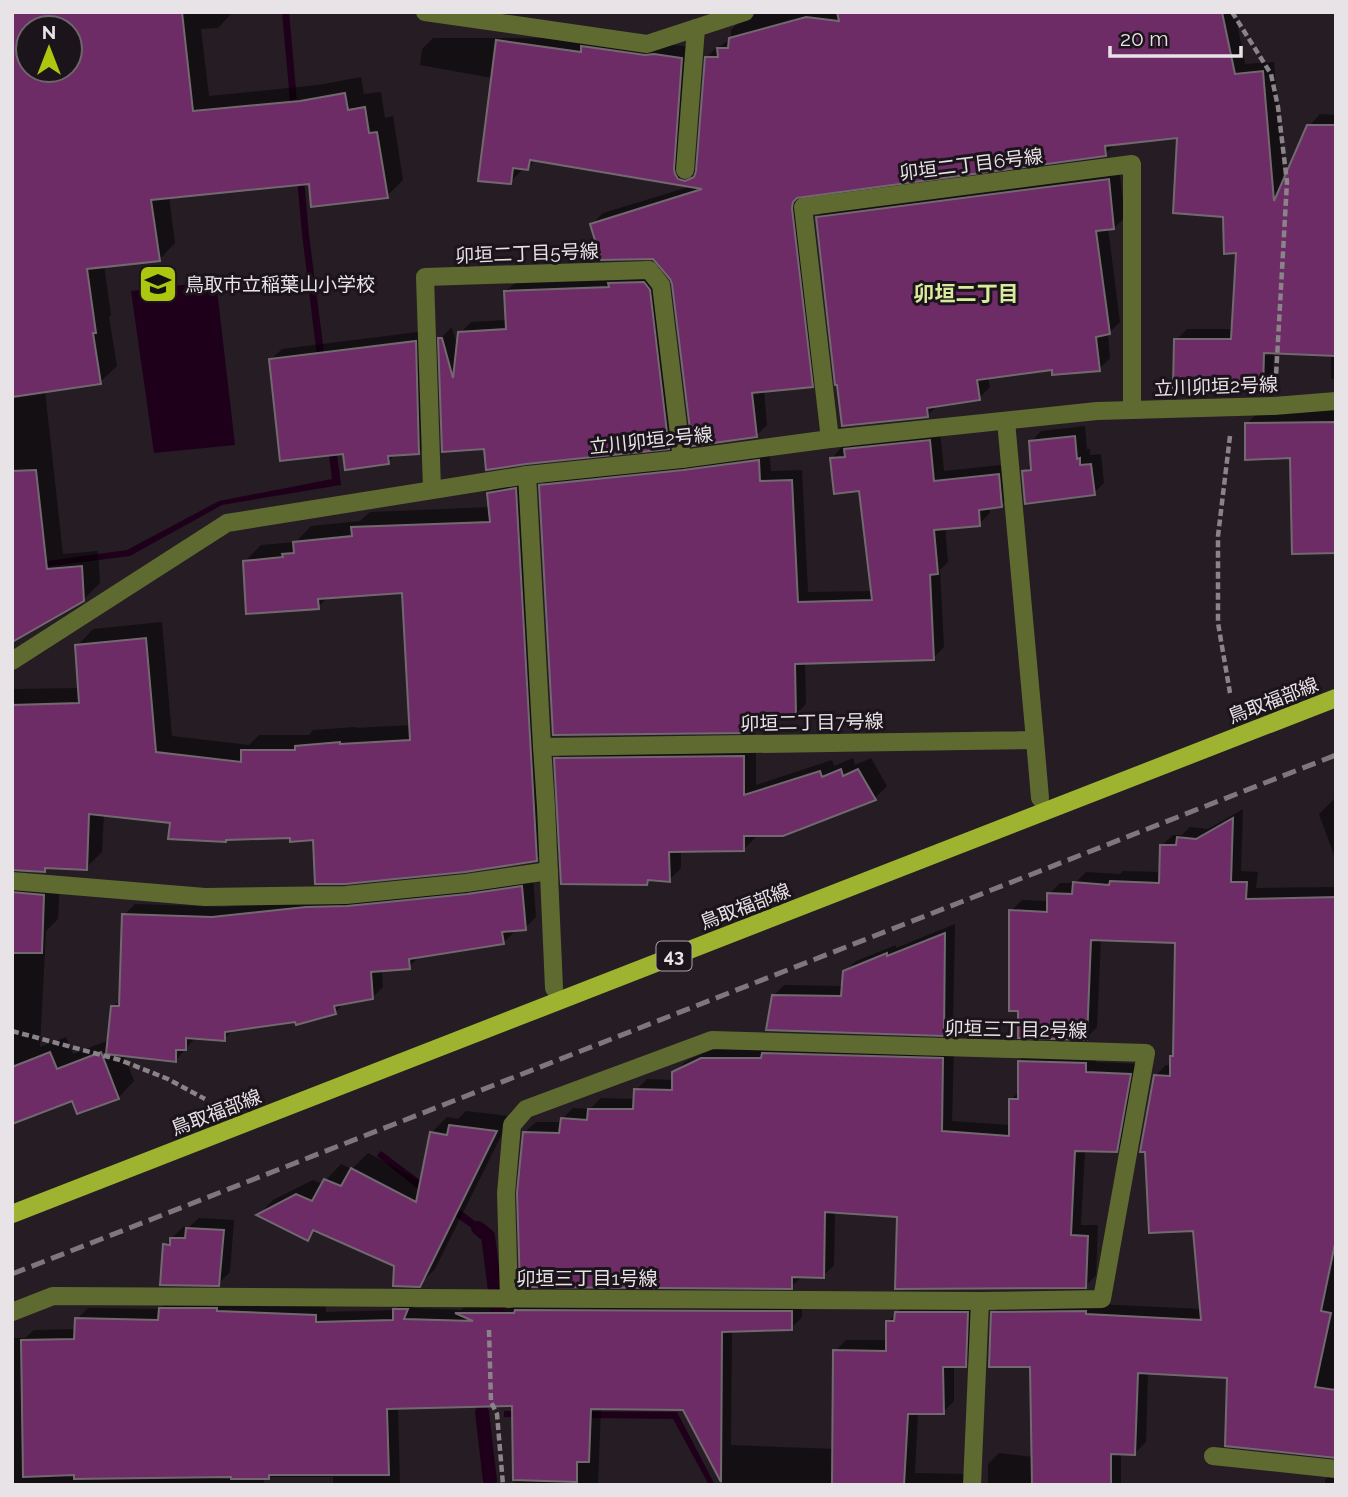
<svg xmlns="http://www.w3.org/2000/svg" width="1348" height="1497" font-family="Raleway,'Noto Sans JP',sans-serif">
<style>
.water{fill:#1e001b}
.shadow{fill:#0007;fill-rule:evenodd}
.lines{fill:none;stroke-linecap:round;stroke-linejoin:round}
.stream{stroke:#1e001b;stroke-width:14}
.building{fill:#6d2c65;stroke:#726970;stroke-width:2;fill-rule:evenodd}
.path{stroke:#8a8489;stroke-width:4.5;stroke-dasharray:7 3.5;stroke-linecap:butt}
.lane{stroke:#5f6a31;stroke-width:18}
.street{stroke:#5f6a31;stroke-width:18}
.primary{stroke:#9eb32f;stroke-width:18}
.rail{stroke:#7e787d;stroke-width:5;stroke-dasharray:14 7;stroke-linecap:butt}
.labels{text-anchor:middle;stroke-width:6;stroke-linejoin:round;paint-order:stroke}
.shield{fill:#1b141a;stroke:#aaa5aa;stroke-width:2}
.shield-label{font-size:18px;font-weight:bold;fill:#e8e3e7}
.street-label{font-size:19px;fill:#e8e3e7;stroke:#1b141a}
.poi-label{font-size:19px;fill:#e8e3e7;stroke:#1b141a;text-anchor:start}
.neighbourhood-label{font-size:21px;font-weight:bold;fill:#daeb9e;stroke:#1b141a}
</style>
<rect width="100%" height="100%" fill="#251d23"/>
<g class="water">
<polygon points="282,12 289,12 309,235 341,485 222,505 130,556 12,571 12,566 127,550 219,501 332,479 302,234"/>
<polygon points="216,281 235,445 154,453 131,291"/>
<polygon points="381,1151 491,1233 490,1241 429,1198 377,1156"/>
<polygon points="504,1411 677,1412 715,1485 709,1485 673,1419 504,1417"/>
</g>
<g class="shadow">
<path d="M12,12H233L218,28L201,29L209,96L318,85L361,77L364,94L381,92L385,118L393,116L403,180L387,196L310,182L169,196L175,243L159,260L104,265L111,315L109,317L117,366L100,382L45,391L63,554L98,551L100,583L83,600L12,640ZM28,28H70V70H28Z"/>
<polygon points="758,12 1235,12 1245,64 1274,62 1284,183 1309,126 1320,114 1336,115 1336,379 1331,379 1331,354 1274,352 1273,377 1262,388 1176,340 1187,329 1234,329 1238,252 1224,215 1179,136 1116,143 1105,154 802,195 823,375 812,386 764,390 767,425 756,436 674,283 654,258 592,224 603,213 692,186 536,159 528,168 522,167 521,171 510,182 492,78 420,65 422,49 433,38 610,38 692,47 689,168 698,172 707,57 718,46 721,46 731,38 731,30 742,19"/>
<polygon points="1119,168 1125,217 1114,228 1108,228 1120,322 1108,334 1110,358 1099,369 1053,368 988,377 990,387 979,398 938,405 927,416 817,217 829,206"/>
<polygon points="654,272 679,437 669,447 486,448 444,450 440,339 451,328 452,328 458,349 460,333 471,322 507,320 506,291 517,281"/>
<polygon points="426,331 430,441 419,452 396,453 388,462 344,452 270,360 282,349"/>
<polygon points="1336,408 1336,551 1292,457 1247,424 1261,409"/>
<polygon points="1085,426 1087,449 1090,449 1090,455 1101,454 1104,483 1094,493 1024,472 1033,463 1031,442 1041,431"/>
<polygon points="940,430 944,471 1010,464 1012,494 1002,505 990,507 990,513 979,524 945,527 948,562 940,570 944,647 933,658 805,662 806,704 795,715 755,715 755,720 744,731 541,486 552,475 769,450 771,471 802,470 808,592 873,591 860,489 832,458 842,447 849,447 857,439"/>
<polygon points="532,473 553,843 536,860 314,838 228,838 226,841 172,822 104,814 102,852 86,868 48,867 44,871 19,868 21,874 60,879 58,919 46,931 40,1047 66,1037 73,1054 109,1040 113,1007 121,999 124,915 135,904 224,907 533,876 536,917 525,928 514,929 514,932 503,943 421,955 409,967 382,970 383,987 372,998 345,1002 335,1012 296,1020 234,1029 224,1039 196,1037 176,1060 124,1054 134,1081 118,1098 73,1098 12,1122 12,689 80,688 77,646 93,629 162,622 172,736 249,745 259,735 309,735 313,730 356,727 356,728 411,725 403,591 329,596 318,607 245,561 261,545 296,542 311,526 360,521 370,512 490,507 489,494 506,477"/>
<polygon points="756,744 756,785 832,760 834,766 853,758 855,765 871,758 887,786 875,798 783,835 756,835 756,837 744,849 681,850 681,868 669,880 651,879 647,883 556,759 568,747"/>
<polygon points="1336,797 1336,861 1319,814"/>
<polygon points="1243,809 1241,871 1258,872 1256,888 1336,887 1336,1456 1229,1376 1148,1372 1146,1442 1135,1453 1121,1453 1121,1485 986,1485 988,1483 988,1464 999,1453 1033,1457 1032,1365 993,1313 1004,1302 1096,1304 1202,1309 1194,1230 1155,1076 1166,1065 1172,1065 1172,1057 1175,1054 1177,941 1101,939 1097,1027 1086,1038 1019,1010 1011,911 1022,900 1049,901 1049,894 1060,883 1075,883 1086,872 1120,874 1123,871 1161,872 1161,846 1173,835 1182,835 1190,827 1208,829"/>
<polygon points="955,924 953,1024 943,1034 773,996 784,985 844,986 845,971 856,961 896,945 896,948"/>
<polygon points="714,1048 954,1048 952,1121 1011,1125 1011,1100 1019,1091 1019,1061 1030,1050 1096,1052 1096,1062 1141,1064 1127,1139 1116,1150 1085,1150 1081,1225 1098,1225 1096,1275 1086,1286 899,1215 835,1211 834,1265 823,1276 802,1276 791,1287 524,1133 536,1122 562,1122 562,1119 573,1108 590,1109 601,1098 635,1099 636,1090 647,1079 674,1080 673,1073 685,1062"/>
<polygon points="466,1111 511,1116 435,1269 419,1285 395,1265 316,1229 307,1239 259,1215 273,1200 313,1180 323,1184 326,1180 341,1164 352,1169 368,1153 422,1182 431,1133 447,1117 458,1119"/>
<polygon points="199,1218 234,1220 230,1272 218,1284 165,1245 183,1227 189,1227"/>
<polygon points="172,1298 326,1305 326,1312 395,1310 406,1299 418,1299 413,1308 461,1310 468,1303 802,1301 802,1317 791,1328 732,1330 731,1445 834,1449 835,1351 846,1340 888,1340 888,1322 907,1302 978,1302 976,1354 965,1365 954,1365 954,1401 943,1412 918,1412 915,1473 971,1474 980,1485 724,1485 684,1408 601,1408 598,1485 515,1485 514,1405 398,1407 400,1485 333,1485 333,1477 264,1477 264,1485 12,1485 12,1338 25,1338 34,1330 76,1329 77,1319 88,1308 160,1309"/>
<polygon points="1336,1469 1336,1485 1325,1485 1325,1480"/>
</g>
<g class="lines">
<g class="stream">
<polyline points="478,1228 488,1236 498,1314 498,1332"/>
<polyline points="482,1412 490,1481"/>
</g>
</g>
<g class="building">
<path d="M12,12H182L193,111L300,101L345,93L348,110L365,107L369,133L377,132L388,198L311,207L309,184L151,200L160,261L87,269L96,333H93L101,384L12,397ZM28,28H70V70H28Z"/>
<polygon points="837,12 1222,12 1235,74 1263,71 1274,201 1307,125 1336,125 1336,356 1264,353 1263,390 1173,388 1174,339 1231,339 1236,253 1224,254 1223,217 1173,213 1177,138 1105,146 1106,156 797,198 793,202 792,208 813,387 752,393 757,437 692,446 672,284 670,279 653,259 601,260 590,224 702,189 530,160 528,170 513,168 511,184 478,181 496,40 581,52 581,46 645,55 654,54 682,58 674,169 675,174 678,179 685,181 694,177 696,171 705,57 718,57 717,48 728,48 729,38 806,17 839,21"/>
<polygon points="1109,179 1114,229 1096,231 1110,334 1096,337 1100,371 1052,375 1052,370 977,380 980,400 927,408 928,417 842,426 837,385 835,385 816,217"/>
<polygon points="644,282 650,290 669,449 526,464 486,470 484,449 442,452 438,338 442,338 453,378 458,332 506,329 504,291 609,287 608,283"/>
<polygon points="416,341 419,454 388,456 389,464 345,470 343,454 280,461 269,359"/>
<polygon points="1336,422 1336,553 1292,554 1290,458 1245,460 1245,423"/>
<polygon points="1075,436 1077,459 1080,458 1080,465 1091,464 1095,495 1025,504 1022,471 1031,470 1029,441"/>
<polygon points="930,440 934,481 999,474 1002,507 979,510 980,526 934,530 938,574 930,575 934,660 795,664 796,717 744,717 744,733 553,735 539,485 683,470 759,460 760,481 792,480 798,602 872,600 859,491 834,494 830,458 845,457 844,449"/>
<polygon points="36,470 47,569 82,566 84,601 12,642 12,471"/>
<polygon points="516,488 537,861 465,872 345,884 315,884 313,840 290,842 290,838 226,840 226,842 168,839 170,823 89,814 87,870 45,868 45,872 12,870 12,705 79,703 75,645 146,638 156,752 241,762 241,750 295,750 295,746 340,742 340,744 410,740 402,593 318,599 319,609 246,614 243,561 283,557 282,554 294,553 293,542 352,536 351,527 490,522 487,493"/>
<polygon points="744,756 744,795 820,771 822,777 841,769 843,776 858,769 876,800 783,836 744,836 744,851 669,852 670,882 648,880 647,885 561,884 554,758"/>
<polygon points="1233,818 1231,882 1247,882 1246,899 1336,897 1336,1239 1321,1311 1331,1313 1315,1387 1336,1390 1336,1458 1225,1446 1227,1378 1138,1373 1135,1455 1111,1454 1111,1485 1032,1485 1030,1367 989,1367 991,1312 1086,1311 1086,1314 1201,1320 1193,1231 1149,1233 1145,1152 1140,1152 1154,1075 1170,1076 1170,1056 1173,1056 1175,943 1091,940 1087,1040 1018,1038 1018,1011 1009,1011 1009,910 1047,912 1047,893 1072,894 1073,882 1109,885 1110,881 1159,883 1160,845 1176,845 1177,837 1196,839"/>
<polygon points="522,886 526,930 502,932 504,944 409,959 410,969 371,972 373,999 334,1006 336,1014 296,1025 295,1022 225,1032 225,1041 186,1038 186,1050 176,1050 176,1062 106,1054 111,1006 119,1006 122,914 212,917 306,907 347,906 467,894"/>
<polygon points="12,892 44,895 42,953 12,953"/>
<polygon points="945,933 944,1036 766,1030 772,995 841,996 843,971 887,953 887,956"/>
<polygon points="50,1052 57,1069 101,1052 119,1099 77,1114 72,1101 12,1124 12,1067"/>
<polygon points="762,1053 943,1058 942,1131 1009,1136 1009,1099 1018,1099 1018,1061 1086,1063 1086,1072 1131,1074 1117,1152 1075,1151 1071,1235 1088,1236 1086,1288 895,1289 897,1217 825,1212 824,1278 792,1277 792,1289 520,1287 517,1193 523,1132 559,1133 561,1118 587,1120 588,1109 633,1109 634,1089 672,1090 672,1072 701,1058 761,1058"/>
<polygon points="449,1125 497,1131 420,1287 393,1286 394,1266 313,1230 308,1241 256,1215 296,1194 312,1201 324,1179 341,1186 351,1168 416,1202 430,1132 447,1135"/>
<polygon points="186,1228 224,1230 219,1286 160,1285 163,1244 170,1245 170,1238 185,1238"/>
<polygon points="159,1308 217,1308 217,1311 316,1315 316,1322 393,1320 393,1309 408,1309 404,1319 473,1321 455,1313 514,1313 515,1310 792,1311 792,1330 722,1332 721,1482 683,1410 591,1409 589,1462 577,1462 577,1482 513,1480 512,1406 387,1409 389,1475 269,1475 269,1479 231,1479 231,1477 74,1479 74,1475 23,1477 21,1340 74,1339 75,1318 158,1320"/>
<polygon points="895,1312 968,1312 966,1367 943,1367 944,1414 908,1414 904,1485 832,1485 833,1350 886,1351 886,1321 894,1321"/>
</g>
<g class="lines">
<g class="path">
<polyline points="1232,12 1271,74 1278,107 1287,182 1276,376"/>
<polyline points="1230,436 1218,536 1218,623 1230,693"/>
<polyline points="12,1031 120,1060 168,1079 205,1099"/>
<polyline points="489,1330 491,1402 497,1414 503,1485"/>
</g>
<g class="lane">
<polyline points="685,170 696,28"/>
<polyline points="1213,1456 1336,1469"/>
</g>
<g class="street">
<polyline points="425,12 647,44 745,12"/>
<polyline points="830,439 803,207 1132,164 1132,410"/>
<polyline points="527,475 542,747 1035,740 1006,421"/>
<polyline points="432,489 425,277 649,270 661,285 682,459"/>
<polyline points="12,661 227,523 527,475 682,459 830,439 1097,411 1274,406 1336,401"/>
<polyline points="1035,740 1040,798"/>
<polyline points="542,747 546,807 554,988"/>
<polyline points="12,881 205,897 346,895 466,883 549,871"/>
<polyline points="509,1299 506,1193 512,1125 526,1109 712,1040 1146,1053 1102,1299 980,1301"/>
<polyline points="12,1312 53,1296 980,1301 972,1485"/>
</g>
<polyline class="primary" points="12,1214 1336,698"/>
<polyline class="rail" points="12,1274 1336,755"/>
</g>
<defs>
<g id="school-square" transform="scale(2.0125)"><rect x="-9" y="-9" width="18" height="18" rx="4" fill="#adc60f" stroke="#1b141a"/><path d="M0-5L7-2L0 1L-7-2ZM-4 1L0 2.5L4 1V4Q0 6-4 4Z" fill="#111"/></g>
</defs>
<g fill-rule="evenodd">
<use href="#school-square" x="158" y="284"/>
</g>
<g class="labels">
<rect class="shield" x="656.5" y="941.5" width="35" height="29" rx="5"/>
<g class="shield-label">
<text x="674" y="962">43</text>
</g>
<g class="street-label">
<text transform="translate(971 164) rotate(-7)" y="7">卯垣二丁目6号線</text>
<text transform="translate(527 253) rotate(-2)" y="7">卯垣二丁目5号線</text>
<text transform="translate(1216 386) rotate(-2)" y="7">立川卯垣2号線</text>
<text transform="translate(651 440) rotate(-6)" y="7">立川卯垣2号線</text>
<text transform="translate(1273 700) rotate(-21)" y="7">鳥取福部線</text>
<text transform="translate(812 722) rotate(-1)" y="7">卯垣二丁目7号線</text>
<text transform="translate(745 906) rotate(-21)" y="7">鳥取福部線</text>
<text transform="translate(1016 1029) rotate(1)" y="7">卯垣三丁目2号線</text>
<text transform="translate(216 1112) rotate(-21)" y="7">鳥取福部線</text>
<text x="587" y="1285">卯垣三丁目1号線</text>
</g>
<g class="poi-label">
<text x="185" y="291">鳥取市立稲葉山小学校</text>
</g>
<g class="neighbourhood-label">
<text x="966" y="301">卯垣二丁目</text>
</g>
</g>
<rect width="1348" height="1497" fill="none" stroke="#e8e3e7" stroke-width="28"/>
<g transform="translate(49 49)"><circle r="33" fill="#1b141a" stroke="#6d676c" stroke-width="2"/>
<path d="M0-5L12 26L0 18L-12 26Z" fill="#adc60f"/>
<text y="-10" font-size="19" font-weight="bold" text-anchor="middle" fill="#e8e3e7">N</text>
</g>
<path d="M1110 46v10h131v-10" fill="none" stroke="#e8e3e7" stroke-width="3.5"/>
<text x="1120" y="46" font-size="21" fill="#e8e3e7" stroke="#1b141a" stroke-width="5" paint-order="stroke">20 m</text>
</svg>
